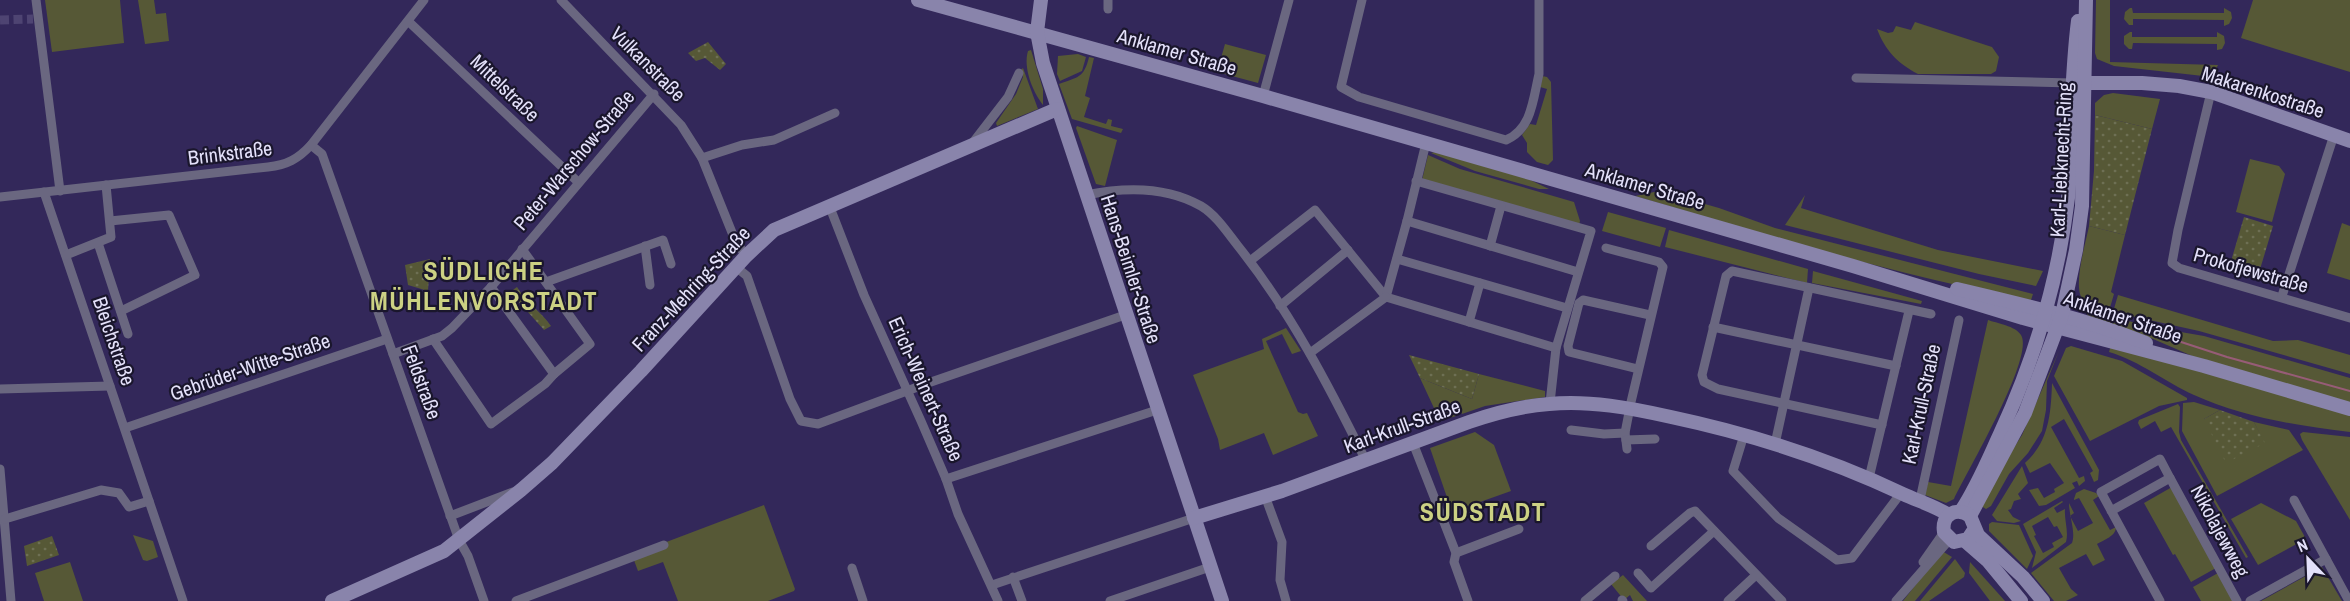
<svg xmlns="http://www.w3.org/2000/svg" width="2350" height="601" font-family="'Archivo Narrow',sans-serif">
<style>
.grass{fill:#565836;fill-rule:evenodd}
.park{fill:url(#park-dots)}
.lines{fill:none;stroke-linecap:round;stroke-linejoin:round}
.stream{stroke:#975c77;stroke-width:2}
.street-tunnel{stroke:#4e4472;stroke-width:9;stroke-dasharray:9 4.5;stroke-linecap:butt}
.street{stroke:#6a6780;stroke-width:9}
.secondary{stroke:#8984ab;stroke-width:14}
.labels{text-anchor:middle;stroke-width:4.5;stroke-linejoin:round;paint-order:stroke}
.street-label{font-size:20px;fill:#e4e1fa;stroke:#1a162c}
.district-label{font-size:26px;font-weight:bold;letter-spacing:1.5px;fill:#ccd183;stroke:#1a162c}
</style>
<defs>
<pattern id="park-dots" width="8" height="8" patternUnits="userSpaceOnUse" patternTransform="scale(1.5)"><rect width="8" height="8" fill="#565836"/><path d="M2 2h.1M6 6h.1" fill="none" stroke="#6e7054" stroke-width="1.8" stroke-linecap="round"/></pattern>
</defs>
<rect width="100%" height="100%" fill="#33285a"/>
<g class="grass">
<polygon points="45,0 120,0 124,43 52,52"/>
<polygon points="138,0 154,0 156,14 166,13 169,41 145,44"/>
<polygon points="2096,0 2110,0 2110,62 2218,65 2212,77 2114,66 2097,59 2095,53"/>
<polygon points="2253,0 2350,0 2350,72 2241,38"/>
<polygon points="2130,8 2132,8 2133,13 2224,13 2224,8 2231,12 2232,18 2229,24 2224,26 2224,20 2133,19 2133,25 2129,25 2124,19 2125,12"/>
<path d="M1915,22L1992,47L1999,57L1996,71L1991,74H1918C1897,63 1885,50 1877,29L1888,33L1893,32L1896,26L1911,30Z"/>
<polygon points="2130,32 2132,32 2132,37 2217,37 2217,32 2224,36 2225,43 2222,49 2217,50 2217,44 2133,43 2132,49 2129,49 2124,44 2124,36"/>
<polygon points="1225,44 1266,55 1258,83 1217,72"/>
<path d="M1031,50L1043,89V105C1032,91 1023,67 1028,51Z"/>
<polygon points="1078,54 1086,57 1082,71 1060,81 1057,74 1058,56"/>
<path d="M1089,57L1094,58L1085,96L1090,98L1084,117L1106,124L1108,119L1112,120L1111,126L1123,129L1121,133L1072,119L1059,84C1078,77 1084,78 1089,57Z"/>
<polygon points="1023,68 1038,109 997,126 996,123 1016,94 1023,77 1021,70"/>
<polygon points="1542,76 1547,77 1551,82 1553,160 1548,165 1537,162 1527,152 1527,143 1522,135 1530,124 1536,125 1547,89 1540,87"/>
<polygon points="2113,93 2160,99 2152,129 2095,115 2095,103 2104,95"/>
<polygon points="1077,126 1117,140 1105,186 1096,184 1076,128"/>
<polygon points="1435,152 1524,177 1549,189 1539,189 1475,171 1431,153"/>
<polygon points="1428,155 1460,169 1574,202 1580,221 1579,225 1422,180"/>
<polygon points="2250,159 2279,166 2285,174 2272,222 2236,212"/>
<path d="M1659,191L1719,208L1775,228L2033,294L2031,300C1897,276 1766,235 1635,196Z"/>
<polygon points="1805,195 1801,208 1938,250 2043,271 2036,286 1979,274 1785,225"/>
<polygon points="1608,212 1666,228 1660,247 1602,231"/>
<polygon points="2342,223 2350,226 2350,280 2327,273"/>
<path d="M2089,226L2125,235L2111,292L2114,294L2109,311C2100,308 2089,307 2083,300C2072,287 2086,242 2089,226Z"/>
<polygon points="1669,230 1808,269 1807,283 1665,247"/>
<polygon points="1813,271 1922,301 1921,304 1812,283"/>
<polygon points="2118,295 2273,341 2298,340 2350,355 2350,374 2199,331 2113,312"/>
<polygon points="2091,310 2146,326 2204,336 2350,378 2350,404 2206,362 2144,335 2087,315 2088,311"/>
<path d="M1988,320C1996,323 2016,326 2021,335C2035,357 1966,473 1954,499L1946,503L1925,495L1928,482L1951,486Z"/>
<polygon points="1286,328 1301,351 1292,354 1282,334 1266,341 1298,412 1303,414 1307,413 1318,436 1273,455 1264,433 1220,450 1218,439 1193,375 1264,349 1262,339"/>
<path d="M2111,345L2350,412V432C2298,426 2243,417 2194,395C2165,382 2140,361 2109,352Z"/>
<polygon points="2071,346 2122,361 2187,398 2187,400 2159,406 2090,441 2054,376 2066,348"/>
<polygon points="2059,351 2047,381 2046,410 2042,431 2028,453 2009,474 1991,506 1986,509 1978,504 2022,435"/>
<polygon points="1479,374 1545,391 1545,397 1485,406 1462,414 1461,412 1455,414 1456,416 1440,421 1420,378 1472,399"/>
<path d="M2052,383L2099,470L2098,480L2094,482L2090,473L2093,471L2064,419L2051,427L2079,478L2084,476L2085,481L2079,486L2077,481L2072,483L2075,488L2046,505L2039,506L2029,490L2038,488L2044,498L2055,492L2054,489L2064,483L2050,463L2030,473L2025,463C2049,442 2051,413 2052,383Z"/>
<polygon points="2194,402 2220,410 2204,419 2264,443 2254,422 2289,430 2303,450 2217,496 2182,431 2183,403"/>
<polygon points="2178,404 2180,407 2179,432 2181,440 2248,557 2246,558 2171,427 2161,432 2155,421 2141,429 2138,423 2139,420"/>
<polygon points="1475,432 1494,445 1511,491 1452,512 1430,448"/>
<polygon points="2303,432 2350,437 2350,520 2302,440 2300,434"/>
<polygon points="2022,466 2028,483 2018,494 2021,499 2014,501 2011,509 2008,510 2013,517 2021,521 2014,523 1997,521 1992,515"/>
<polygon points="2172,487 2216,568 2191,582 2175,554 2173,555 2144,503"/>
<path d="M2084,489L2096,493L2099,496L2093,500L2110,530L2116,527C2116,536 2104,540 2097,544L2105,560L2093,566L2086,554L2059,568L2071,589L2078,595L2066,601H2054L2031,573L2072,543C2076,532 2069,516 2069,503L2074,513L2070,516L2078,531L2093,523L2079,498L2074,500V499L2076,493Z"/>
<path d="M2062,501L2063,502L2054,508L2057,513L2065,509C2064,519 2069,532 2066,542L2032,568L2036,552L2023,524ZM2048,517L2054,527L2057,526L2063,537L2052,543L2054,547L2043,553L2034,536L2036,535L2032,526Z"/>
<polygon points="2261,503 2296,521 2306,539 2258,565 2231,519"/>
<polygon points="764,505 795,589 794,591 768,601 678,601 663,562 638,571 632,555"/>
<polygon points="1992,522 2019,525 2033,556 2027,569 1989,531 1989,524"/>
<polygon points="133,535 153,541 158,557 147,561 143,560"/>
<polygon points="1942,551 1952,557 1915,601 1903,601"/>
<polygon points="1955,559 1965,573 1964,577 1929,601 1920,601"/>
<polygon points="70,562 83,601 44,601 35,573"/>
<polygon points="1970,562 2005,601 1990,601 1969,573"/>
<polygon points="2322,567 2342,601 2261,601"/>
<polygon points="2218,573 2234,601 2201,601 2193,587"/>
<polygon points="1623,575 1647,601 1633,601 1630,595 1624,600 1611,584"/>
</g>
<g class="park">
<polygon points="708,42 726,64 720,70 705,58 696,61 688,53"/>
<polygon points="2095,115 2152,129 2125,235 2089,226 2094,171"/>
<polygon points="2244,217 2273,226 2258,276 2229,268"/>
<polygon points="430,259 428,291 408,285 405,265"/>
<path d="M517,287C528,305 540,310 551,326L544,330L510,292Z"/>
<polygon points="1409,355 1479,374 1472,399 1420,378"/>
<polygon points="2220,410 2254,422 2265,443 2226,463 2204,419"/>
<polygon points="52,536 59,555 27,566 24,546"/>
</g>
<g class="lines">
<polyline class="stream" points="2172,339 2227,357 2350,391"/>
<polyline class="street-tunnel" points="0,20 33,19"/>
<g class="street">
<polyline points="36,0 60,191"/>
<polyline points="561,0 681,125 702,158 735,240 746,256"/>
<polyline points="1108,0 1108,9"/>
<path d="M1362,0L1341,87L1359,97L1506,140C1532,129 1533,99 1539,74V0"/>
<polyline points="408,21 578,182"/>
<polyline points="1856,78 2072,83"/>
<polyline points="2211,92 2178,230 2172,263 2179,268 2350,318"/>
<polyline points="1263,96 1289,0"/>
<polyline points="311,145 322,154 459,540 468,556 484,601"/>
<polyline points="971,145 1008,97 1019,73"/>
<polyline points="702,158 742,145 774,140 835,113"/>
<polyline points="1416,181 1591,231 1556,348 1550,403"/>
<polyline points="44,192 183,601"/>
<path d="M1086,195C1124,187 1166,186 1201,206C1216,215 1227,232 1238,246C1290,311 1329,386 1366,461"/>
<path d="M0,197L268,167C287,165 298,159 311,145L424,0"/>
<polyline points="829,205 864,295 921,421 946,479 958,514 998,601"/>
<polyline points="110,221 169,215 195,275 121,311"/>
<polyline points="1407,221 1578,272"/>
<polyline points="98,243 128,334"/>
<polyline points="645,246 650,285"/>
<polyline points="1490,246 1501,206"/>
<polyline points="1606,248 1659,262 1663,267 1631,402 1625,433 1627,449"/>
<polyline points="66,255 111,237 106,185"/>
<polyline points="1397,259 1567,308"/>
<polyline points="1250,261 1315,210 1386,297"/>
<polyline points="736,267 747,276 790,399 801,421 818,424 931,382 1125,315"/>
<polyline points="546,282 663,240 671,264"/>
<polyline points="491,287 554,374"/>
<polyline points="2282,296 2334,135"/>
<polyline points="1386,297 1556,348"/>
<polyline points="1386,297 1407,221 1426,143"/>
<polyline points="1280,306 1348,250"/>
<polyline points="1469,322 1480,283"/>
<polyline points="1713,327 1896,366"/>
<polyline points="433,339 491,424 545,384 554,374 590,344 522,249"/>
<polyline points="1310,353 1386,297"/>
<polyline points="393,354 442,336 452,328 491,287 654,94"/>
<polyline points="1638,369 1569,352 1568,346 1579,303 1583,300 1650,315"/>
<polyline points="0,389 110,386"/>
<polyline points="1882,425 1718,389 1704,382 1702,375 1726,276 1732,271 1931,314"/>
<polyline points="125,428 387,339"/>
<polyline points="1571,430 1604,434 1625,433"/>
<polyline points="1744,435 1733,471 1778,518 1837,560 1852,558 1901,493"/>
<polyline points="1626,440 1655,439"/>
<polyline points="1413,443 1456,553 1454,562 1468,601"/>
<polyline points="1775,444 1809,288"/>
<polyline points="0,469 11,601"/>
<polyline points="1869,478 1909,311"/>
<polyline points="2170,478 2237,601"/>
<polyline points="946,479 1157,410"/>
<polyline points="1921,495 1959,320"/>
<polyline points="1265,496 1282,542 1280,580 1286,601"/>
<polyline points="2294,500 2349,601"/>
<polyline points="2111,511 2170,478 2160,459 2101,492 2160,601"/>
<polyline points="450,516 513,492"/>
<polyline points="5,519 101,490 119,493 129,507 149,501"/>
<polyline points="1651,546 1690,513 1695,511 1782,601"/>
<polyline points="1456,553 1519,529"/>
<polyline points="1923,562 1944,532"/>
<polyline points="852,568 863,601"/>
<polyline points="1638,573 1651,588 1714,531"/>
<polyline points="1013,577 1022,601"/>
<polyline points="992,585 1194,518"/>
<polyline points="1622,600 1623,601"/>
<polyline points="516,601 664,545"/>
<polyline points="1110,601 1210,567"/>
<polyline points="1585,601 1615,576"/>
<polyline points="1728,601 1756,575"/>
<polyline points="1896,601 1950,539"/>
<polyline points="2250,601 2326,559"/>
</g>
<g class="secondary">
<polyline points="918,0 1263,96 1853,266 2023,318 2204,366 2350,409"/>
<polyline points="1041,0 1037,32 1043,63 1222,601"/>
<polyline points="2077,83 2142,83 2179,86 2211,92 2350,141"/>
<path d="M1957,289C2021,304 2085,319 2146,343"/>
<path d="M1961,511C1977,487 1988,460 2000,434C2035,359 2058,281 2068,198C2070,179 2070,159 2070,139C2072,100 2073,60 2078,21"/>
<polyline points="1970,516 2025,413 2062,315 2076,250 2082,206 2086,0"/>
<path d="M1194,518L1282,491L1469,422C1495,413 1522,406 1549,404C1589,400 1631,408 1671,417C1751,434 1829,459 1903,494C1918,501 1935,506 1949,515"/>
<path d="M1974,530L1968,539L1954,542L1944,532C1941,515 1956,506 1970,516L1978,535L2023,577L2043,601"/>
<polyline points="1965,541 1988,561 2021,601"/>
<polyline points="332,601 444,551 521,490 552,463 641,371 746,256 774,230 1057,109"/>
</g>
</g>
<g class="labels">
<g class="street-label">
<text transform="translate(1177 52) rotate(16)" y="7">Anklamer Straße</text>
<text transform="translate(648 64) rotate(45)" y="7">Vulkanstraße</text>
<text transform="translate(505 88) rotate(44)" y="7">Mittelstraße</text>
<text transform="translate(2263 92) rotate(18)" y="7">Makarenkostraße</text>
<text transform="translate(230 153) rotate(-7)" y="7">Brinkstraße</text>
<text transform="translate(574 160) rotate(-50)" y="7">Peter-Warschow-Straße</text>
<text transform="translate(2061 160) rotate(-87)" y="7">Karl-Liebknecht-Ring</text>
<text transform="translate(1645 186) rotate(16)" y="7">Anklamer Straße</text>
<text transform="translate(1131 269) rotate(72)" y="7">Hans-Beimler-Straße</text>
<text transform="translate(2251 270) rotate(16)" y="7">Prokofjewstraße</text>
<text transform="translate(691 289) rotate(-47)" y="7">Franz-Mehring-Straße</text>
<text transform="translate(2123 317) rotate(19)" y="7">Anklamer Straße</text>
<text transform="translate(114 341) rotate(71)" y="7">Bleichstraße</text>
<text transform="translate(250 367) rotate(-19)" y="7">Gebrüder-Witte-Straße</text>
<text transform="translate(422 382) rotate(70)" y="7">Feldstraße</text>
<text transform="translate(926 389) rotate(66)" y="7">Erich-Weinert-Straße</text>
<text transform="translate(1921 404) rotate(-78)" y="7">Karl-Krull-Straße</text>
<text transform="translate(1402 426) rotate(-20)" y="7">Karl-Krull-Straße</text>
<text transform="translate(2220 531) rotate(62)" y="7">Nikolajewweg</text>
</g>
<g class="district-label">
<text x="484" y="280">SÜDLICHE<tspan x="484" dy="30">MÜHLENVORSTADT</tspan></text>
<text x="1483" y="521">SÜDSTADT</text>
</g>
</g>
<g transform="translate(2308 559) rotate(337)" stroke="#1a162c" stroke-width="4.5" paint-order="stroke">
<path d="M0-4.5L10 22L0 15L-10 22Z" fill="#e4e1fa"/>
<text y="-9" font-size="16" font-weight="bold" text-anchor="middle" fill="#e4e1fa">N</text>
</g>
</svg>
